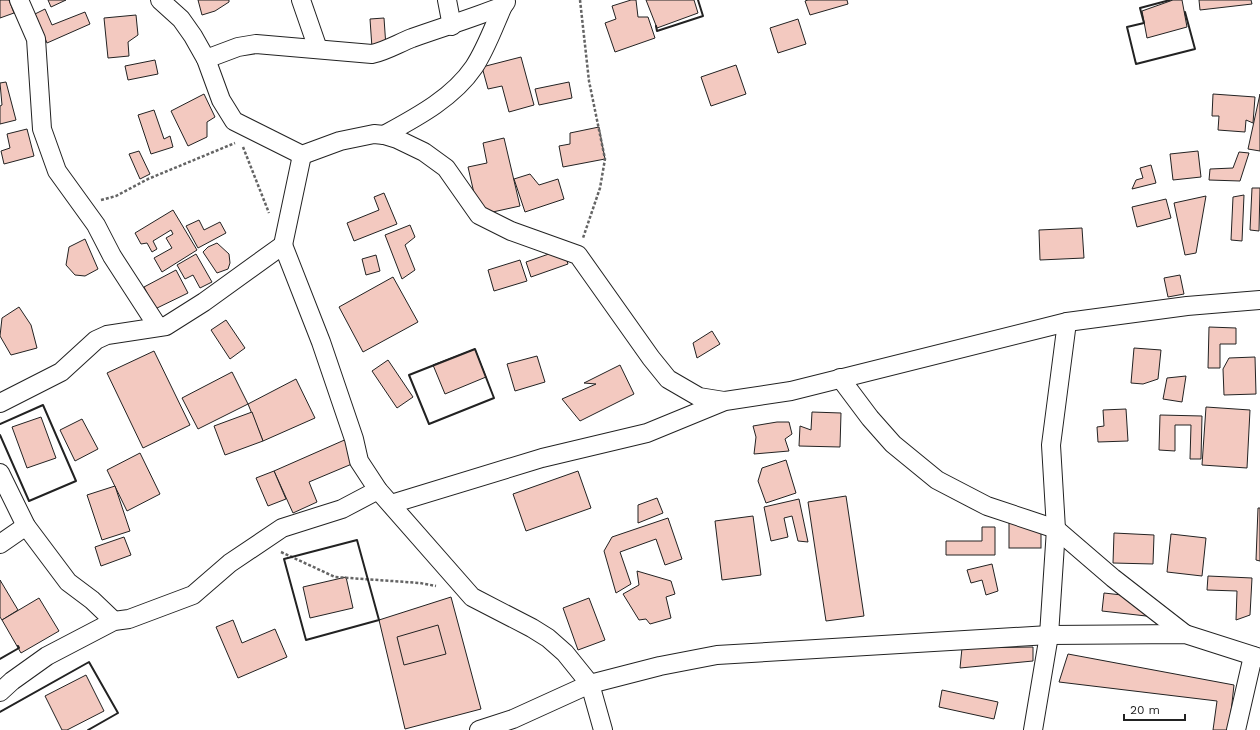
<svg xmlns="http://www.w3.org/2000/svg" width="1260" height="730" font-family="'Work Sans',sans-serif">
<style>
.building{fill:#f3c9c0;stroke:#222}
.lines{fill:none;stroke-linecap:round;stroke-linejoin:round}
.minor-casing{stroke:#222;stroke-width:20}
.path{stroke:#646464;stroke-width:2.5;stroke-dasharray:3 2;stroke-linecap:butt}
.minor{stroke:#fff;stroke-width:18}
.wall{stroke:#222;stroke-width:2}
</style>
<rect width="100%" height="100%" fill="#fff"/>
<g class="building">
<polygon points="0,0 9,0 14,13 0,18"/>
<polygon points="48,0 66,0 51,7"/>
<polygon points="198,0 229,0 229,2 215,11 202,15"/>
<polygon points="631,0 636,0 638,17 648,17 655,38 615,52 605,23 616,19 612,6"/>
<polygon points="646,0 694,0 698,13 657,28"/>
<polygon points="808,0 847,0 848,4 810,15 805,1"/>
<polygon points="1173,0 1182,0 1187,27 1147,38 1142,11"/>
<polygon points="1199,0 1251,0 1252,4 1200,10"/>
<polygon points="45,9 52,25 85,12 90,24 47,43 35,14"/>
<polygon points="136,15 138,35 128,42 129,56 108,58 104,18"/>
<polygon points="384,18 386,47 372,48 370,19"/>
<polygon points="798,19 806,44 778,53 770,28"/>
<polygon points="521,57 534,105 509,112 502,86 488,89 482,67"/>
<polygon points="155,60 158,74 128,80 125,66"/>
<polygon points="736,65 746,94 711,106 701,77"/>
<polygon points="6,82 16,120 0,124 0,106 2,105 0,83"/>
<polygon points="569,82 572,98 539,105 535,89"/>
<polygon points="204,94 215,117 207,122 207,137 188,146 171,111"/>
<polygon points="1213,94 1255,97 1253,123 1246,120 1245,132 1218,130 1219,116 1212,116"/>
<polygon points="1260,94 1260,151 1248,149"/>
<polygon points="154,110 164,139 170,136 173,147 151,154 138,115"/>
<polygon points="599,127 605,159 563,167 559,146 570,144 570,133"/>
<polygon points="27,129 34,156 4,164 1,151 10,148 7,134"/>
<polygon points="504,138 520,206 479,215 468,167 487,163 483,143"/>
<polygon points="139,151 150,174 140,179 129,154"/>
<polygon points="1198,151 1201,177 1173,180 1170,154"/>
<polygon points="1239,152 1249,153 1240,181 1209,180 1210,169 1233,168"/>
<polygon points="1151,165 1156,183 1132,189 1136,180 1143,178 1140,168"/>
<polygon points="530,174 539,185 558,179 564,199 525,212 514,179"/>
<polygon points="1252,188 1260,188 1259,231 1250,230"/>
<polygon points="384,193 397,224 354,241 347,223 379,210 374,197"/>
<polygon points="1244,195 1242,241 1231,240 1233,197"/>
<polygon points="1206,196 1196,253 1185,255 1174,203"/>
<polygon points="1166,199 1171,218 1137,227 1132,207"/>
<polygon points="173,210 197,250 162,272 154,258 172,248 166,238 173,234 171,230 153,241 157,249 152,252 147,243 141,244 135,233"/>
<polygon points="199,220 204,230 220,222 226,233 198,248 186,226"/>
<polygon points="410,225 415,237 405,245 415,270 402,279 385,235"/>
<polygon points="1082,228 1084,258 1040,260 1039,230"/>
<polygon points="85,239 98,269 85,276 75,275 66,265 69,247"/>
<polygon points="217,243 229,254 230,263 228,269 217,273 203,252 208,247"/>
<polygon points="563,249 568,264 531,277 526,262"/>
<polygon points="196,254 212,282 200,288 193,275 185,279 177,265"/>
<polygon points="376,255 380,271 366,275 362,259"/>
<polygon points="520,260 527,281 494,291 488,270"/>
<polygon points="176,270 188,293 155,309 144,287"/>
<polygon points="1180,275 1184,294 1168,297 1164,278"/>
<polygon points="393,277 418,322 363,352 339,307"/>
<polygon points="19,307 31,325 37,348 11,355 0,336 2,318"/>
<polygon points="226,320 245,348 230,359 211,330"/>
<polygon points="1209,327 1236,328 1236,344 1220,344 1220,368 1208,368"/>
<polygon points="712,331 720,344 697,358 693,343"/>
<polygon points="1134,348 1161,350 1158,379 1143,384 1131,383"/>
<polygon points="475,349 486,377 445,394 433,365"/>
<polygon points="154,351 190,425 143,448 107,373"/>
<polygon points="537,356 545,382 515,391 507,364"/>
<polygon points="1255,357 1256,394 1224,395 1223,369 1229,358"/>
<polygon points="388,360 413,397 397,408 372,371"/>
<polygon points="620,365 634,394 580,421 562,399 596,384 584,383"/>
<polygon points="232,372 248,404 198,429 182,398"/>
<polygon points="1186,376 1182,402 1163,399 1167,378"/>
<polygon points="296,379 315,418 263,441 248,404"/>
<polygon points="1206,407 1250,410 1247,468 1202,465"/>
<polygon points="1126,409 1128,441 1098,442 1097,427 1104,426 1103,410"/>
<polygon points="252,412 263,441 225,455 214,426"/>
<polygon points="812,412 841,413 840,447 799,446 800,426 811,430"/>
<polygon points="1160,415 1202,416 1201,459 1190,459 1191,425 1175,425 1175,451 1159,450"/>
<polygon points="41,417 56,458 27,468 12,427"/>
<polygon points="82,419 98,449 75,461 60,430"/>
<polygon points="777,422 789,422 792,434 785,439 789,451 754,454 756,437 753,426"/>
<polygon points="349,438 359,461 309,482 317,502 293,513 274,471"/>
<polygon points="140,453 160,494 127,511 107,470"/>
<polygon points="786,460 796,493 766,503 758,481 762,468"/>
<polygon points="274,471 286,499 268,506 256,478"/>
<polygon points="578,471 591,508 526,531 513,494"/>
<polygon points="115,486 130,531 102,540 87,495"/>
<polygon points="846,496 864,616 826,621 808,502"/>
<polygon points="657,498 663,513 638,523 638,505"/>
<polygon points="799,499 808,542 798,541 792,516 784,518 788,537 771,541 764,507"/>
<polygon points="1258,508 1260,508 1260,561 1256,560"/>
<polygon points="753,516 761,575 722,580 715,521"/>
<polygon points="668,518 682,559 665,565 656,539 620,552 631,584 616,593 604,551 612,537"/>
<rect x="1009" y="523" width="32" height="25"/>
<polygon points="982,527 995,527 995,555 946,555 946,541 982,541"/>
<polygon points="1114,533 1154,535 1153,564 1113,563"/>
<polygon points="1171,534 1206,538 1202,576 1167,572"/>
<polygon points="124,537 131,555 101,566 95,547"/>
<polygon points="992,564 998,591 986,595 982,580 971,583 967,570"/>
<polygon points="637,571 671,581 675,594 666,597 671,618 650,624 646,619 639,620 623,594 639,585"/>
<polygon points="1208,576 1252,578 1250,615 1236,620 1237,591 1207,590"/>
<polygon points="346,577 353,608 310,618 303,587"/>
<polygon points="0,580 18,610 2,620 0,617"/>
<polygon points="1104,593 1149,598 1155,617 1102,611"/>
<polygon points="451,597 481,709 405,729 379,620"/>
<polygon points="39,598 59,631 21,653 2,620"/>
<polygon points="589,598 605,640 578,650 563,608"/>
<polygon points="233,620 242,643 275,629 287,657 238,678 216,627"/>
<polygon points="438,625 446,654 404,665 397,637"/>
<polygon points="1033,647 1033,661 960,668 962,648"/>
<polygon points="1068,654 1234,685 1229,730 1213,730 1217,701 1059,682"/>
<polygon points="86,675 104,711 67,730 62,730 45,696"/>
<polygon points="942,690 998,702 994,719 939,707"/>
</g>
<g class="lines">
<g class="minor-casing">
<g id="minor">
<polyline points="19,0 36,39 42,129 57,171 96,225 112,256 158,327"/>
<polyline points="160,0 181,19 193,36 206,59 221,100 234,121 302,155 340,141 374,134 384,135 397,139 424,152 446,168 479,215 511,231 578,255 651,358 668,379 699,397 724,401"/>
<polyline points="301,0 318,49"/>
<polyline points="447,0 452,26"/>
<path d="M206,59L238,47L256,44L372,54C386,51 399,43 412,38C443,27 473,18 503,6"/>
<path d="M384,135C417,117 453,98 474,67C486,49 494,26 503,6L506,2"/>
<polyline points="283,245 321,342 354,439 359,461 378,490 472,597 532,628 548,638 565,653 590,684 603,730"/>
<polyline points="840,378 870,418 893,444 937,480 987,506 1056,529 1113,578 1185,634"/>
<polyline points="0,403 61,372 96,340 107,335 166,326 204,302 283,245 302,155"/>
<polyline points="0,473 26,526 68,582 92,600 114,621"/>
<polyline points="391,504 542,458 647,433 725,401 791,391 1067,322 1187,306 1260,300"/>
<polyline points="0,544 26,526"/>
<polyline points="0,692 12,681 47,656 114,621 129,619 193,595 230,563 282,528 342,509 378,490"/>
<polyline points="479,730 513,719 590,684 660,666 717,655 1049,635 1185,634 1260,658"/>
<polyline points="1033,730 1049,635 1056,529 1051,445 1067,322"/>
<polyline points="1236,730 1253,656"/>
</g>
</g>
<g class="path">
<polyline points="580,0 589,81 605,159 600,188 583,238"/>
<polyline points="243,147 269,213"/>
<polyline points="101,200 116,196 148,179 235,143"/>
<polyline points="281,552 335,577 420,583 436,586"/>
</g>
<use href="#minor" class="minor"/>
<g class="wall">
<polyline points="1170,0 1140,8 1144,23 1127,27 1136,64 1195,49 1185,12"/>
<polyline points="656,26 657,31 703,16 698,0"/>
<polygon points="475,349 494,398 429,424 409,375"/>
<polyline points="0,424 43,405 76,481 29,501 0,435"/>
<polygon points="357,540 379,620 306,640 284,559"/>
<polyline points="0,659 19,648 18,646"/>
<polyline points="0,712 89,662 118,713 88,730"/>
</g>
</g>
<path d="M1124 714v6h61v-6" fill="none" stroke="#222222" stroke-width="2"/>
<text x="1130" y="714" font-size="12" fill="#222222" stroke="#ffffff" stroke-width="3" paint-order="stroke">20 m</text>
</svg>
